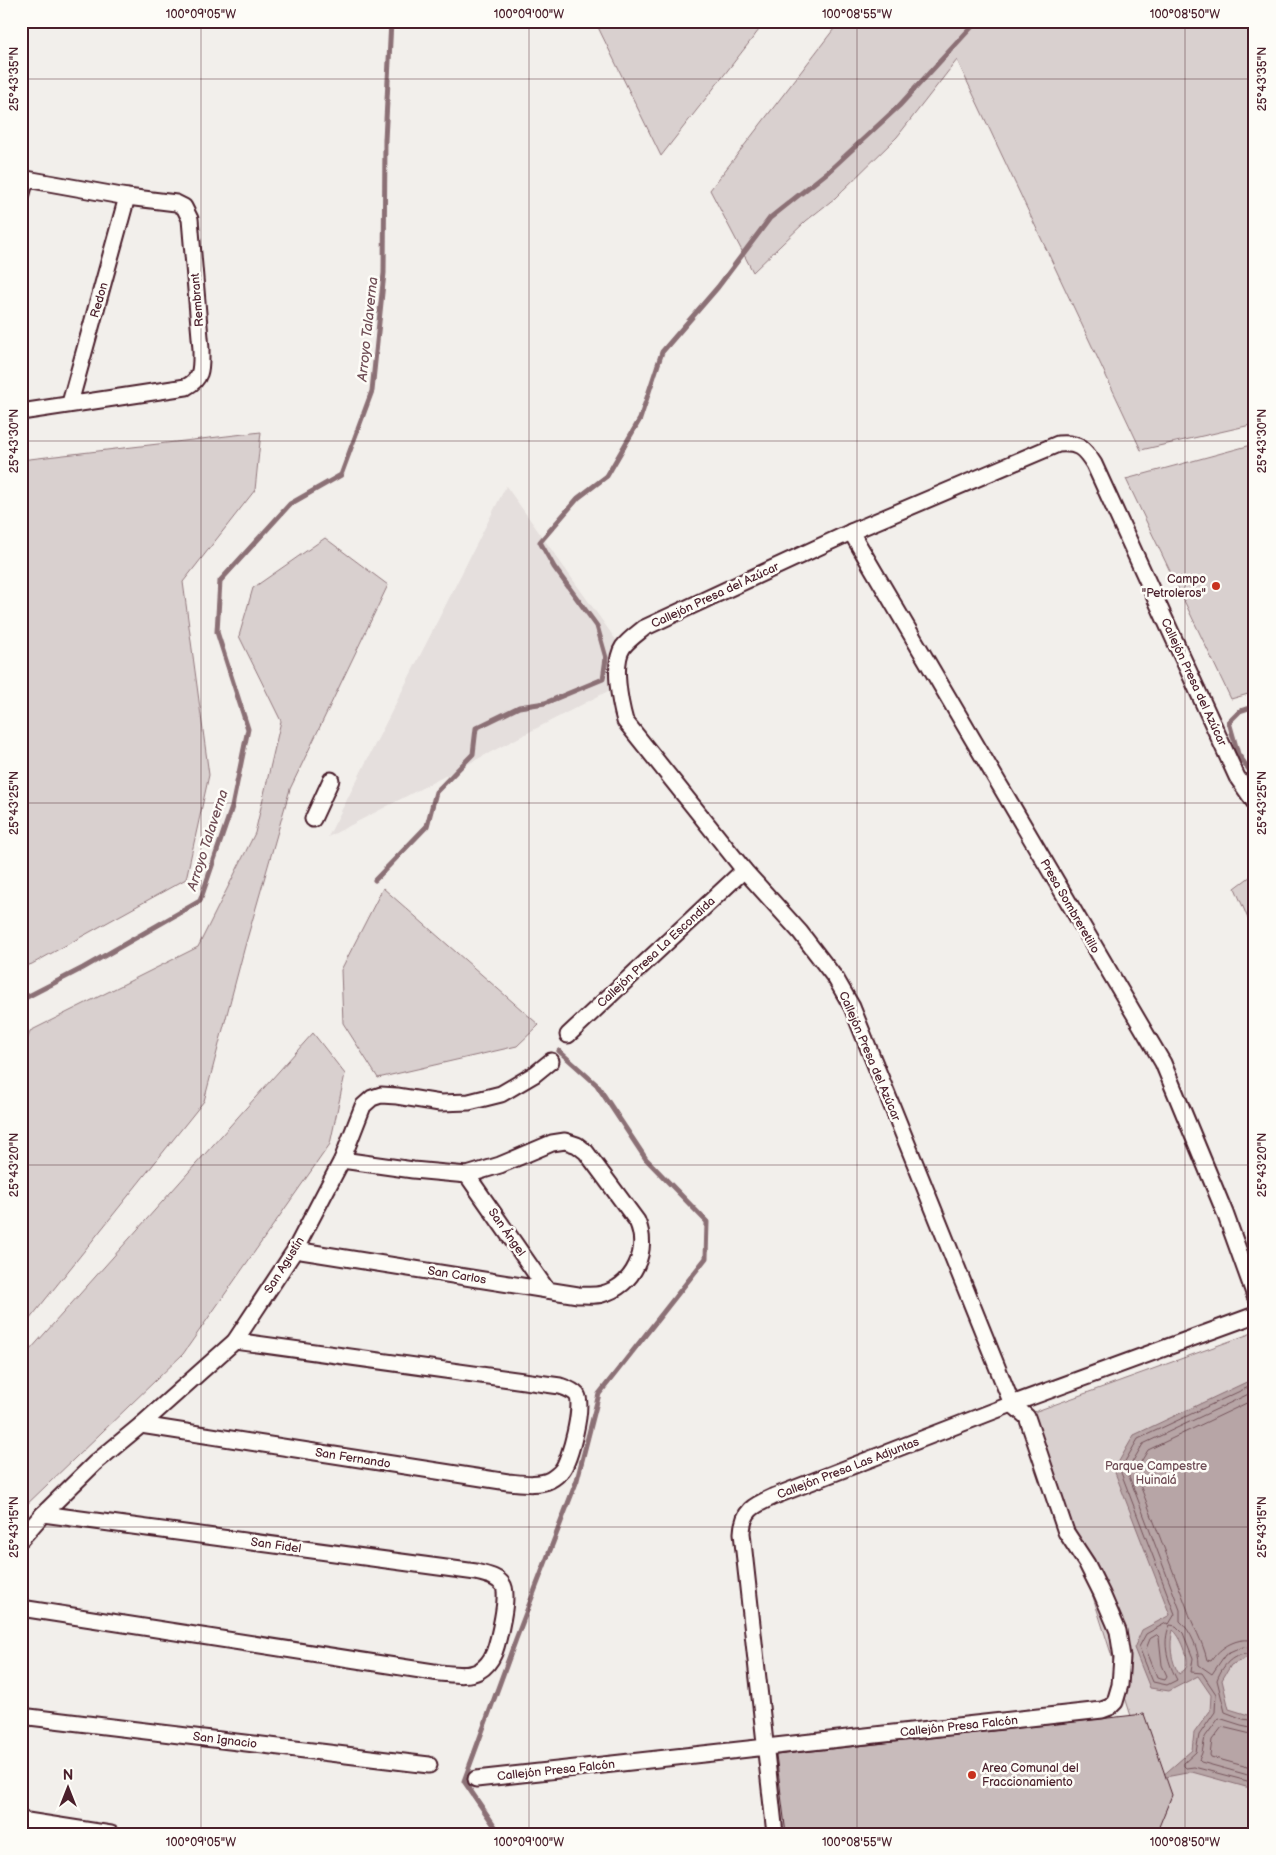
<svg xmlns="http://www.w3.org/2000/svg" width="1276" height="1855" font-family="'Balsamiq Sans',sans-serif">
<style>
.built{fill:#e5dfdd}
.green{fill:#d9d0cf;stroke:#92787d}
.water{fill:#b7a5a6;stroke:#8b6f75;fill-rule:evenodd}
.lines{fill:none;stroke-linecap:round;stroke-linejoin:round}
.shore{stroke:#76555c;stroke-width:1}
.stream{stroke:#8b6f75;stroke-width:5}
.building{fill:#c8bbbb;stroke:#4a1f2b}
.street-casing{stroke:#4a1f2b;stroke-width:19}
.street{stroke:#fdfcf7;stroke-width:15}
.ticks{fill:none;stroke:#4a1f2b;stroke-width:1;stroke-opacity:0.45}
.poi-dot{fill:#c8321e;stroke:#fdfcf7;stroke-width:2}
.labels{text-anchor:middle;stroke-width:5;stroke-linejoin:round;paint-order:stroke}
.street-label{font-size:12px;fill:#4a1f2b;stroke:#fdfcf7}
.poi-label{font-size:12px;fill:#4a1f2b;stroke:#fdfcf7;text-anchor:end}
.park-label{font-size:12px;fill:#6e4b54;stroke:#fdfcf7}
.water-label{font-size:14px;font-style:italic;fill:#704e56;stroke:#fdfcf7}
.neatline{fill:none;stroke:#4a1f2b;stroke-width:2}
.ticks-label{font-size:12px;text-anchor:middle;fill:#4a1f2b}
</style>
<rect width="100%" height="100%" fill="#f2efeb"/>
<filter id="ink" filterUnits="userSpaceOnUse"><feTurbulence type="fractalNoise" baseFrequency=".02" numOctaves="2"/><feDisplacementMap in="SourceGraphic" scale="10" xChannelSelector="R" yChannelSelector="G"/><feConvolveMatrix kernelMatrix="1 2 1 2 8 2 1 2 1" color-interpolation-filters="sRGB"/></filter>
<g filter="url(#ink)">
<polygon class="built" points="506,486 616,640 610,690 328,837"/>
<g class="green">
<polygon points="595,21 766,21 661,156"/>
<polygon points="840,21 1255,21 1255,424 1141,450 957,60 897,137 835,198 806,221 753,272 710,190"/>
<polygon points="261,432 255,490 183,582 209,775 186,879 32,964 21,968 21,460"/>
<polygon points="1255,444 1255,692 1231,699 1126,479"/>
<polygon points="325,538 388,585 290,789 245,946 204,1101 21,1330 21,1060 30,1031 198,947 255,833 281,721 239,636 253,588"/>
<polygon points="1255,873 1255,935 1235,888"/>
<polygon points="383,888 539,1025 517,1046 378,1078 343,1023 341,970"/>
<polygon points="313,1033 345,1074 330,1144 183,1354 21,1510 21,1360"/>
<polygon points="1255,1332 1255,1834 781,1834 767,1752 1131,1716 1034,1412"/>
</g>
<path class="water" d="M1255,1378V1660L1246,1658L1231,1665L1222,1680L1229,1709L1255,1717V1788L1246,1787L1192,1772L1160,1778L1192,1750L1194,1733L1210,1711L1211,1695L1198,1676L1169,1691L1150,1688L1134,1648L1142,1630L1170,1615L1114,1470L1134,1435ZM1173,1630C1180,1635 1191,1659 1186,1668C1184,1671 1181,1672 1179,1674C1171,1661 1169,1645 1173,1630Z"/>
<g class="lines">
<g class="shore">
<path d="M1255,1384L1138,1439L1120,1470L1175,1614L1169,1624L1166,1623L1146,1634L1139,1647L1153,1682L1167,1685L1177,1680C1169,1664 1161,1644 1170,1625L1176,1626L1183,1633L1193,1658L1191,1672L1202,1673L1216,1694L1215,1712L1199,1735L1196,1752L1184,1763V1766L1186,1768L1194,1767L1255,1783"/>
<path d="M1255,1391L1143,1444L1127,1471L1180,1610V1621C1191,1631 1199,1650 1199,1665L1212,1674L1225,1655L1243,1647L1255,1649"/>
<path d="M1255,1399L1148,1450L1135,1472L1187,1608C1192,1625 1203,1641 1207,1660L1211,1661C1220,1647 1238,1636 1255,1641"/>
<polygon points="1157,1635 1159,1637 1162,1665 1167,1676 1165,1679 1157,1677 1146,1649 1150,1639"/>
<path d="M1255,1655C1237,1650 1223,1663 1217,1680L1225,1712L1243,1719L1255,1721"/>
<polyline points="1255,1728 1241,1725 1219,1718 1205,1737 1202,1753 1199,1760 1201,1762 1255,1777"/>
<polyline points="1255,1735 1222,1727 1212,1740 1210,1755 1211,1757 1255,1769"/>
</g>
<g class="stream">
<polyline points="1255,706 1240,711 1229,722 1238,754 1255,778"/>
<polyline points="375,880 427,826 436,792 473,754 476,728 519,707 545,703 603,679 606,658 597,626 554,567 540,542 578,498 607,476 640,419 662,352 718,287 770,218 829,171 899,106 977,21"/>
<polyline points="21,1000 83,968 200,901 232,807 248,729 217,632 220,581 290,504 341,475 372,391 384,273 385,140 391,21"/>
<polyline points="500,1834 464,1781 516,1639 577,1480 599,1394 706,1258 707,1222 646,1159 597,1085 559,1051"/>
</g>
</g>
<polygon class="building" points="1144,1714 1172,1795 1156,1834 786,1834 776,1755"/>
<g class="lines">
<g class="street-casing">
<g id="street">
<path d="M21,178L127,197L176,203L184,207L190,219L201,349C201,367 203,378 186,387L21,412"/>
<polyline points="21,197 26,179"/>
<polyline points="70,403 127,197"/>
<polyline points="851,532 1163,1063 1225,1213 1255,1296"/>
<polyline points="313,819 331,780"/>
<polyline points="568,1035 744,870"/>
<polyline points="467,1175 547,1290"/>
<path d="M295,1250L578,1295C586,1295 595,1296 602,1294C634,1286 650,1250 637,1221L586,1152L577,1145L565,1141L552,1143L500,1165L467,1175L413,1170L342,1160"/>
<path d="M141,1425L508,1482C521,1483 538,1486 550,1480C554,1478 560,1473 562,1470C570,1460 584,1406 577,1395C573,1390 566,1388 560,1386L235,1341"/>
<polyline points="21,1539 43,1514 95,1463 141,1425 235,1341 295,1250 342,1160 363,1106 372,1098 381,1095 397,1096 440,1103 469,1102 501,1094 535,1074 551,1061"/>
<path d="M21,1608L440,1673C452,1674 468,1677 479,1671C486,1667 491,1660 494,1653C498,1642 510,1594 503,1585C497,1576 486,1575 476,1572L43,1514"/>
<polyline points="21,1716 429,1765"/>
<path d="M476,1779L1102,1710L1110,1707L1115,1702L1120,1685L1122,1657L1118,1631L1102,1594L1087,1564L1066,1532L1027,1417L1012,1404L852,1007L836,979L800,932L744,870L625,721C620,703 612,663 623,647C629,639 637,634 644,628L851,532L1058,444C1078,442 1084,448 1094,464L1237,777L1255,803"/>
<polyline points="21,1820 111,1834"/>
<path d="M775,1834L742,1533C743,1509 755,1505 775,1496L1012,1404L1255,1315"/>
</g>
</g>
<use href="#street" class="street"/>
</g>
</g>
<path class="ticks" d="M201,21V1834M529,21V1834M857,21V1834M1185,21V1834M21,79H1255M21,441H1255M21,803H1255M21,1165H1255M21,1527H1255"/>
<g class="poi-dot">
<circle cx="1216" cy="586" r="5"/>
<circle cx="972" cy="1775" r="5"/>
</g>
<g class="labels">
<g class="street-label">
<text transform="translate(99 300) rotate(-74)" y="4">Redon</text>
<text transform="translate(197 300) rotate(-95)" y="4">Rembrant</text>
<text transform="translate(715 595) rotate(-25)" y="4">Callejón Presa del Azúcar</text>
<text transform="translate(1194 682) rotate(65)" y="4">Callejón Presa del Azúcar</text>
<text transform="translate(1070 906) rotate(60)" y="4">Presa Sombreretillo</text>
<text transform="translate(656 952) rotate(-43)" y="4">Callejón Presa La Escondida</text>
<text transform="translate(870 1056) rotate(67)" y="4">Callejón Presa del Azúcar</text>
<text transform="translate(507 1232) rotate(55)" y="4">San Ángel</text>
<text transform="translate(284 1265) rotate(-58)" y="4">San Agustín</text>
<text transform="translate(457 1275) rotate(9)" y="4">San Carlos</text>
<text transform="translate(353 1458) rotate(9)" y="4">San Fernando</text>
<text transform="translate(848 1468) rotate(-21)" y="4">Callejón Presa Las Adjuntas</text>
<text transform="translate(276 1545) rotate(8)" y="4">San Fidel</text>
<text transform="translate(959 1726) rotate(-6)" y="4">Callejón Presa Falcón</text>
<text transform="translate(225 1740) rotate(7)" y="4">San Ignacio</text>
<text transform="translate(556 1770) rotate(-6)" y="4">Callejón Presa Falcón</text>
</g>
<g class="poi-label">
<text x="1206" y="583">Campo<tspan x="1206" dy="14">"Petroleros"</tspan></text>
<text x="982" y="1772" text-anchor="start">Area Comunal del<tspan x="982" dy="14">Fraccionamiento</tspan></text>
</g>
<g class="park-label">
<text x="1156" y="1470">Parque Campestre<tspan x="1156" dy="14">Huinalá</tspan></text>
</g>
<g class="water-label">
<text transform="translate(367 329) rotate(-84)" y="5">Arroyo Talaverna</text>
<text transform="translate(207 840) rotate(-72)" y="5">Arroyo Talaverna</text>
</g>
</g>
<rect width="1276" height="1855" fill="none" stroke="#fdfcf7" stroke-width="55"/>
<g transform="translate(68 1788)" stroke="#fdfcf7" stroke-width="4" paint-order="stroke">
<path d="M0-4L9 19L0 12L-9 19Z" fill="#4a1f2b"/>
<text y="-8" font-size="14" font-weight="bold" text-anchor="middle" fill="#4a1f2b">N</text>
</g>
<rect x="28" y="28" width="1220" height="1800" class="neatline"/>
<g class="ticks-label">
<text x="201" y="18">100°09'05"W</text>
<text x="529" y="18">100°09'00"W</text>
<text x="857" y="18">100°08'55"W</text>
<text x="1185" y="18">100°08'50"W</text>
<text transform="translate(14 79) rotate(-90)" y="4">25°43'35"N</text>
<text transform="translate(1262 79) rotate(-90)" y="4">25°43'35"N</text>
<text transform="translate(14 441) rotate(-90)" y="4">25°43'30"N</text>
<text transform="translate(1262 441) rotate(-90)" y="4">25°43'30"N</text>
<text transform="translate(14 803) rotate(-90)" y="4">25°43'25"N</text>
<text transform="translate(1262 803) rotate(-90)" y="4">25°43'25"N</text>
<text transform="translate(14 1165) rotate(-90)" y="4">25°43'20"N</text>
<text transform="translate(1262 1165) rotate(-90)" y="4">25°43'20"N</text>
<text transform="translate(14 1527) rotate(-90)" y="4">25°43'15"N</text>
<text transform="translate(1262 1527) rotate(-90)" y="4">25°43'15"N</text>
<text x="201" y="1846">100°09'05"W</text>
<text x="529" y="1846">100°09'00"W</text>
<text x="857" y="1846">100°08'55"W</text>
<text x="1185" y="1846">100°08'50"W</text>
</g>
</svg>
